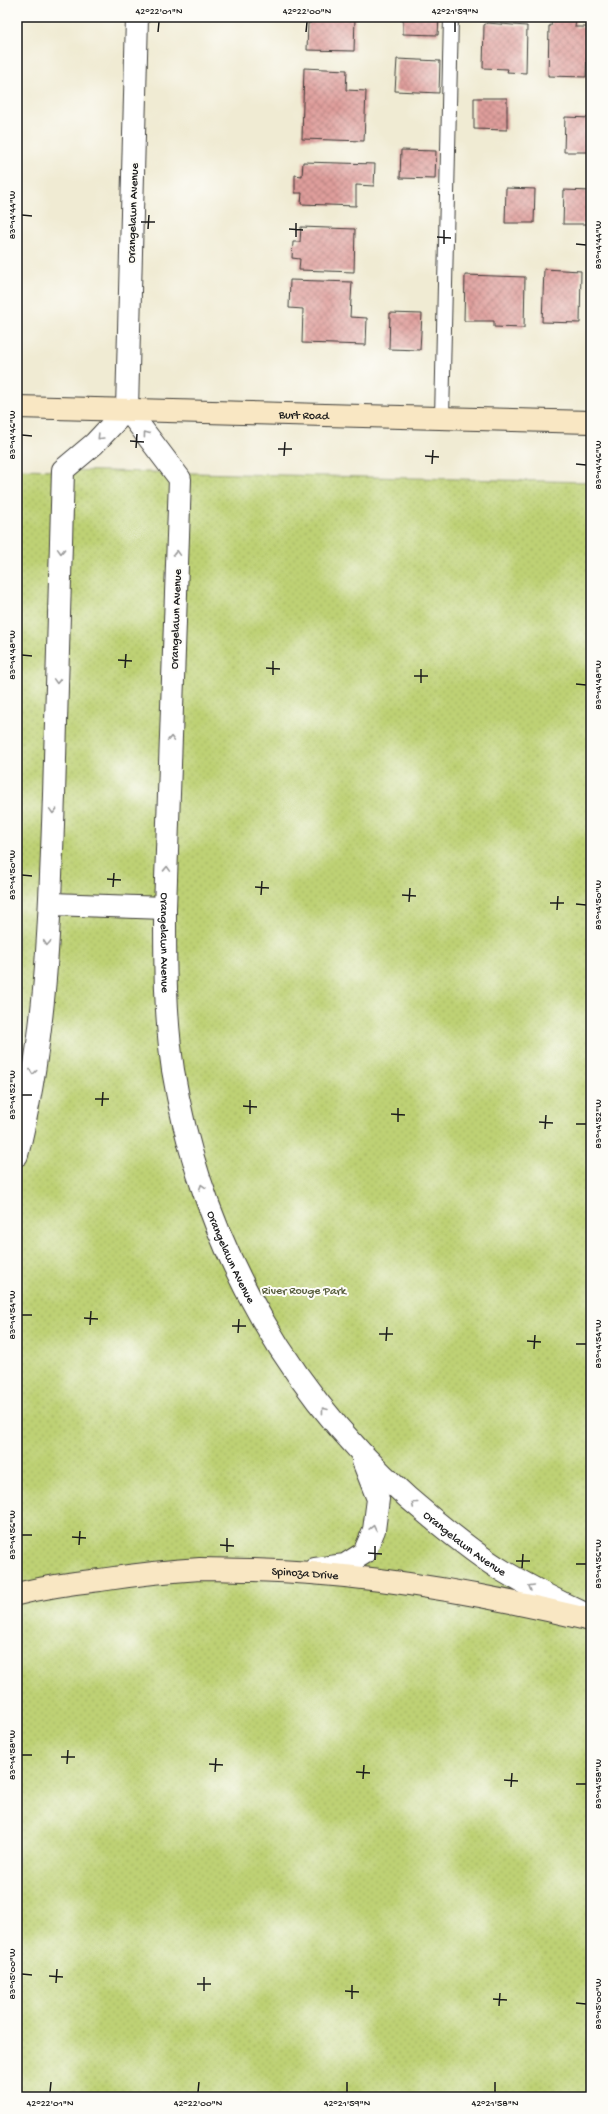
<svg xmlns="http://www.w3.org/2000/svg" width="608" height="2114" font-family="'Gochi Hand',sans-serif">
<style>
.park{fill:url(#park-dots);stroke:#6d7648}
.building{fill:url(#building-cross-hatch)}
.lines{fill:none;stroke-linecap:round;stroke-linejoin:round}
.lane-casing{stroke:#3c3b37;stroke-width:16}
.street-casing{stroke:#3c3b37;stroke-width:24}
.secondary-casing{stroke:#3c3b37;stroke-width:24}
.lane{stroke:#fff;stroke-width:14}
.street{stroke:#fff;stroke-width:22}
.secondary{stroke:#f9e7c3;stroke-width:22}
.oneway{stroke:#999}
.ticks{fill:none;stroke:#1c1c1c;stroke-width:1.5}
.labels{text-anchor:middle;stroke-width:4;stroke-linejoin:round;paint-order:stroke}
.street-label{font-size:12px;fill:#1c1c1c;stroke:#fdfcf7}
.park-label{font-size:12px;fill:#555b3b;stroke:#fdfcf7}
.neatline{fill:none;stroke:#1c1c1c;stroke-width:1.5}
.ticks-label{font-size:10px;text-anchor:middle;fill:#1c1c1c}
</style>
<defs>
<pattern id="park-dots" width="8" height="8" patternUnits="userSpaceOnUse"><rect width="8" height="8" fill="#bed174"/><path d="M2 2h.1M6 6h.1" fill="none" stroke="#a3b364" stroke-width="1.8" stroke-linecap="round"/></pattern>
<pattern id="building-cross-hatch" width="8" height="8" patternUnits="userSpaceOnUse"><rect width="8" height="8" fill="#df9e9b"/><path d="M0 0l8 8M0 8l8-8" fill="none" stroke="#b4807e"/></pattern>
</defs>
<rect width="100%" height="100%" fill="#fdfcf7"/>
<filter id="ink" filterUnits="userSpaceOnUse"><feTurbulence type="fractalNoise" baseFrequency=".025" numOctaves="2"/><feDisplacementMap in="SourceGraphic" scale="8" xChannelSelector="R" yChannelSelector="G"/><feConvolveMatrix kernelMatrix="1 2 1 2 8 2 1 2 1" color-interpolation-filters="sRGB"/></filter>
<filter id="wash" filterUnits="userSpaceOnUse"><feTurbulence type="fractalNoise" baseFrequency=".012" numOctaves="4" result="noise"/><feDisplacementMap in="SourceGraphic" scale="16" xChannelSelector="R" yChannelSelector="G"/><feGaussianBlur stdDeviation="0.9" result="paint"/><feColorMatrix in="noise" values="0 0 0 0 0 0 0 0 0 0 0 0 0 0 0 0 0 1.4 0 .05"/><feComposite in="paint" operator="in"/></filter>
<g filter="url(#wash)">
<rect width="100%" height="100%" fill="#f0ebd3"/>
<polygon class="park" points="17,469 591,482 591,2097 17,2097"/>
<g id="blocks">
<g class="building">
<polygon points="312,17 355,17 354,51 307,50 308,23 311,23"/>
<polygon points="403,17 439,17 438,35 403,34"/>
<polygon points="552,19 576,20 575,27 588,27 586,77 548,76 549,26 551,26"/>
<polygon points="487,23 527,26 526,73 507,72 508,69 483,68 484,25"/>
<polygon points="397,59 440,61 439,93 395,91"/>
<polygon points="304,68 347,70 346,90 366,91 364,141 302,139"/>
<polygon points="474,98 507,98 507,130 474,129"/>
<polygon points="565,117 591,118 591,152 564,152"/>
<polygon points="401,150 436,151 435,179 400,178"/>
<polygon points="303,162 375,164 374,186 356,185 356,206 301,204 302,193 295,193 295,175 302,176"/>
<polygon points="506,188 535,189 534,223 505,223"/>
<polygon points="564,190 591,191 591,224 563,224"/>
<polygon points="301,227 355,229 354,272 299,270 300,259 292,258 293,242 300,242"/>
<polygon points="544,269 581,271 580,323 542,322"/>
<polygon points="465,275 525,277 524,328 494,327 494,321 464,321"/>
<polygon points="290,280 352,282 350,317 367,318 366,345 302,343 303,309 289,308"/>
<polygon points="390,313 422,314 420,350 389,349"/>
</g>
</g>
</g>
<g filter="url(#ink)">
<use href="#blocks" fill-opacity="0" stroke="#3c3b37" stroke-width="1"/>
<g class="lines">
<g class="lane-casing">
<polyline id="lane" points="442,418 451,17"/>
</g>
<g class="street-casing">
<g id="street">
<path id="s1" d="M137,17L127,409L180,479L165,908C165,962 165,1016 173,1070C202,1246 294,1407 433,1519C455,1537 478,1556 503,1571C530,1587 557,1601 585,1614"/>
<polyline points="51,904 165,908"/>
<path d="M17,1155C47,1038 50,914 54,795C57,686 60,578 63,470L94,444L127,409"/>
<polyline points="315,1569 345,1565 364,1553 374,1530 378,1499 363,1461"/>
</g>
</g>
<g class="secondary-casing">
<g id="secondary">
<path id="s2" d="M17,407L591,422"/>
<path id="s3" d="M17,1594C45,1587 72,1583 100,1580C133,1575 167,1571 200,1569C218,1569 236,1570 254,1570C368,1573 480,1593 591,1620"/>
</g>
</g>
<use href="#lane" class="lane"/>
<use href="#street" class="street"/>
<use href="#secondary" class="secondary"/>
</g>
<defs><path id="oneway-chevron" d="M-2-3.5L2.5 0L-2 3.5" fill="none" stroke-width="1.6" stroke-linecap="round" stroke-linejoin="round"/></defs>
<g class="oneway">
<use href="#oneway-chevron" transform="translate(146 434) rotate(-127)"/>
<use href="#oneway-chevron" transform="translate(100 437) rotate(134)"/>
<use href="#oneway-chevron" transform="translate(61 551) rotate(92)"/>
<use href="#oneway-chevron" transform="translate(177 553) rotate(-88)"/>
<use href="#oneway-chevron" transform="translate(57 681) rotate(92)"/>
<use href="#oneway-chevron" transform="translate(171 739) rotate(-88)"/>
<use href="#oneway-chevron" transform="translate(53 811) rotate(92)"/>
<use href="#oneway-chevron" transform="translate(167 869) rotate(-88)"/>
<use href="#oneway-chevron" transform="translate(47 943) rotate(95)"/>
<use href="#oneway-chevron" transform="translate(33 1072) rotate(98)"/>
<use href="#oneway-chevron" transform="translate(202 1187) rotate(-107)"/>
<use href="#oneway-chevron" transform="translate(324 1410) rotate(-128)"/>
<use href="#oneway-chevron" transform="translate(414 1504) rotate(-141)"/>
<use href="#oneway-chevron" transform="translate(373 1528) rotate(-77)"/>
<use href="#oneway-chevron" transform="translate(531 1587) rotate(-150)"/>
</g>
</g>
<path class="ticks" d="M158,32L159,22M306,32L307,22M455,32V22M22,215L32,216M141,222H155M148,229L149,215M289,229L303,230M296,237V223M437,237L451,238M444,244V230M576,244L586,245M22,435L32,436M130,441L144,442M136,448L137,434M278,449H292M284,456L285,442M425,456L439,457M432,464L433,450M576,464L586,465M22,655L32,656M118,660L132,661M125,668L126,654M266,668L280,669M273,675V661M414,676H428M421,683V669M576,684L586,685M22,875L32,876M107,879L121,880M113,887L114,873M255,887L269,888M261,895L262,881M402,895L416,896M409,902L410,888M550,903H564M576,904L586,905M557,910L558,896M22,1095H32M95,1099H109M102,1106L103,1092M243,1106L257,1107M250,1114V1100M391,1114L405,1115M398,1122V1108M539,1122L553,1123M576,1124H586M545,1129L546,1115M22,1315H32M84,1318L98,1319M90,1325L91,1311M232,1326H246M238,1333L239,1319M379,1334H393M386,1341L387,1327M527,1341L541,1342M576,1344H586M534,1349L535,1335M22,1535H32M72,1537L86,1538M79,1545L80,1531M220,1545L234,1546M227,1552V1538M368,1553L382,1554M375,1560V1546M516,1561H530M576,1564H586M522,1568L523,1554M22,1755H32M61,1757H75M67,1764L68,1750M209,1764L223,1765M215,1772L216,1758M356,1772L370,1773M363,1779L364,1765M504,1780L518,1781M576,1784H586M511,1787L512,1773M22,1974L32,1975M49,1976L63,1977M56,1983L57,1969M197,1984H211M204,1991V1977M345,1991L359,1992M352,1999V1985M493,1999L507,2000M576,2003L586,2004M499,2006L500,1993M50,2092L51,2082M198,2092L199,2082M347,2092V2082M495,2092V2082"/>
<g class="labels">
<g class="street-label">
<text transform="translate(132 213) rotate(-88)" y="4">Orangelawn Avenue</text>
<text dy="4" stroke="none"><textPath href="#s2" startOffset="287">Burt Road</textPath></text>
<text transform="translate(175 619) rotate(-88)" y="4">Orangelawn Avenue</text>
<text dy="4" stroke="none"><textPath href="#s1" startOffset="944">Orangelawn Avenue</textPath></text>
<text dy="4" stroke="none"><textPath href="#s1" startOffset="1268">Orangelawn Avenue</textPath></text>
<text dy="4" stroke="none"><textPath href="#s1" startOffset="1642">Orangelawn Avenue</textPath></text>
<text dy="4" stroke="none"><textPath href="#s3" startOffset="290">Spinoza Drive</textPath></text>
</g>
<g class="park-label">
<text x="304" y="1294">River Rouge Park</text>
</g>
</g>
<rect width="608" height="2114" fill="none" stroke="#fdfcf7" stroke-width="44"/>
<rect x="22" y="22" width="564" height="2070" class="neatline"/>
<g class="ticks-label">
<text x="159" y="14">42°22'01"N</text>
<text x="307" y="14">42°22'00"N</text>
<text x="455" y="14">42°21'59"N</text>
<text transform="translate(11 215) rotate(-90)" y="4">83°14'44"W</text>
<text transform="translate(597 245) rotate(-90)" y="4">83°14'44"W</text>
<text transform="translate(11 435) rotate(-90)" y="4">83°14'46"W</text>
<text transform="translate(597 465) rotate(-90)" y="4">83°14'46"W</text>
<text transform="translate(11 655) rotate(-90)" y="4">83°14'48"W</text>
<text transform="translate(597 685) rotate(-90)" y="4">83°14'48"W</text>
<text transform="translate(11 875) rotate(-90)" y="4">83°14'50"W</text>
<text transform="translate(597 905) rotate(-90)" y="4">83°14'50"W</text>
<text transform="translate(11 1095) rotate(-90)" y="4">83°14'52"W</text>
<text transform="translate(597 1124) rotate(-90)" y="4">83°14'52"W</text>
<text transform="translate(11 1315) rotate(-90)" y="4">83°14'54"W</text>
<text transform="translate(597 1344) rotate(-90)" y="4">83°14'54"W</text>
<text transform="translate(11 1535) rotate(-90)" y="4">83°14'56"W</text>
<text transform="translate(597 1564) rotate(-90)" y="4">83°14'56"W</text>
<text transform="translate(11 1755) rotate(-90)" y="4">83°14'58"W</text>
<text transform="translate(597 1784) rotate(-90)" y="4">83°14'58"W</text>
<text transform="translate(11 1974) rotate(-90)" y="4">83°15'00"W</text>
<text transform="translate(597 2004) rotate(-90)" y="4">83°15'00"W</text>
<text x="50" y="2106">42°22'01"N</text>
<text x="198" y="2106">42°22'00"N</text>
<text x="347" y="2106">42°21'59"N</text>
<text x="495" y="2106">42°21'58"N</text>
</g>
</svg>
